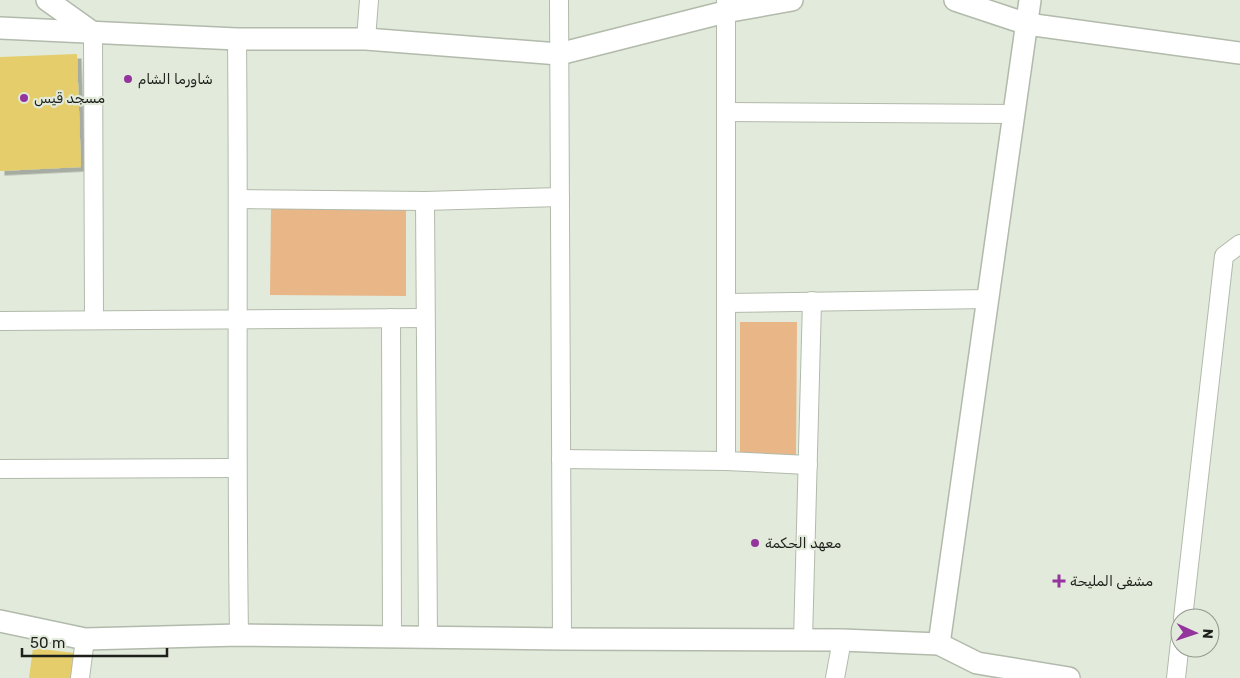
<svg xmlns="http://www.w3.org/2000/svg" width="1240" height="678" font-family="Rubik,'Noto Naskh Arabic',sans-serif">
<style>
.green{fill:#e9b688}
.building{fill:#e4cd6a;filter:url(#shadow)}
.lines{fill:none;stroke-linecap:round;stroke-linejoin:round}
.minor-casing{stroke:#b2baab;stroke-width:20}
.tertiary-casing{stroke:#b2baab;stroke-width:24}
.minor{stroke:#fff;stroke-width:18}
.tertiary{stroke:#fff;stroke-width:21}
.poi-dot{fill:#94349d;stroke:#e2eadb;stroke-width:2}
.labels{text-anchor:middle;stroke-width:4.5;stroke-linejoin:round;paint-order:stroke}
.poi-label{font-size:14px;fill:#1e201b;stroke:#e2eadb;text-anchor:start}
</style>
<defs>
<filter id="shadow"><feDropShadow dx="4.5" dy="4.5" stdDeviation="0" flood-color="#0004"/></filter>
</defs>
<rect width="100%" height="100%" fill="#e2eadb"/>
<g class="green">
<polygon points="271,206 406,207 406,296 270,295"/>
<polygon points="740,322 797,322 796,455 740,455"/>
</g>
<g class="building">
<polygon points="77,54 81,167 0,171 0,57"/>
<polygon points="33,648 75,653 72,678 29,678"/>
</g>
<g class="lines">
<g class="minor-casing">
<g id="minor">
<polyline points="559,0 562,639"/>
<polyline points="93,32 94,320"/>
<path d="M237,39C239,238 236,436 239,635"/>
<polyline points="366,39 369,0"/>
<polyline points="726,112 1015,114"/>
<polyline points="239,199 425,201 560,197"/>
<polyline points="425,201 428,637"/>
<polyline points="726,303 988,299"/>
<polyline points="391,318 392,637"/>
<polyline points="0,321 425,318"/>
<polyline points="561,459 726,461 808,465"/>
<polyline points="726,461 726,0"/>
<polyline points="0,469 237,468"/>
<polyline points="1183,618 1224,256 1240,244"/>
<polyline points="803,640 812,301"/>
<polyline points="80,678 85,639"/>
<polyline points="835,678 842,640"/>
<polyline points="1176,678 1180,642"/>
</g>
</g>
<g class="tertiary-casing">
<g id="tertiary">
<polyline points="47,0 92,32"/>
<polyline points="955,0 1027,24 1240,53"/>
<polyline points="0,28 237,39 366,39 559,54 725,12 792,0"/>
<polyline points="0,621 85,639 239,635 562,639 842,640 939,644 977,663 1069,678"/>
<polyline points="939,644 1030,0"/>
</g>
</g>
<use href="#minor" class="minor"/>
<use href="#tertiary" class="tertiary"/>
</g>
<g class="poi-dot">
<circle cx="128" cy="79" r="5"/>
<circle cx="24" cy="98" r="5"/>
<circle cx="755" cy="543" r="5"/>
<path d="M1056.5 573.5h5v5h5v5h-5v5h-5v-5h-5v-5h5z"/>
</g>
<g class="labels">
<g class="poi-label">
<text x="138" y="84">شاورما الشام</text>
<text x="34" y="103">مسجد قيس</text>
<text x="765" y="548">معهد الحكمة</text>
<text x="1070" y="586">مشفى المليحة</text>
</g>
</g>
<g transform="translate(1195 633) rotate(93)"><circle r="24" fill="#e2eadb" stroke="#94998e"/>
<path d="M0-4L9 19L0 12L-9 19Z" fill="#94349d"/>
<text y="-8" font-size="14" font-weight="bold" text-anchor="middle" fill="#1e201b">N</text>
</g>
<path d="M22 648v8h145v-8" fill="none" stroke="#1e201b" stroke-width="2.5"/>
<text x="30" y="648" font-size="15" fill="#1e201b" stroke="#e2eadb" stroke-width="4" paint-order="stroke">50 m</text>
</svg>
